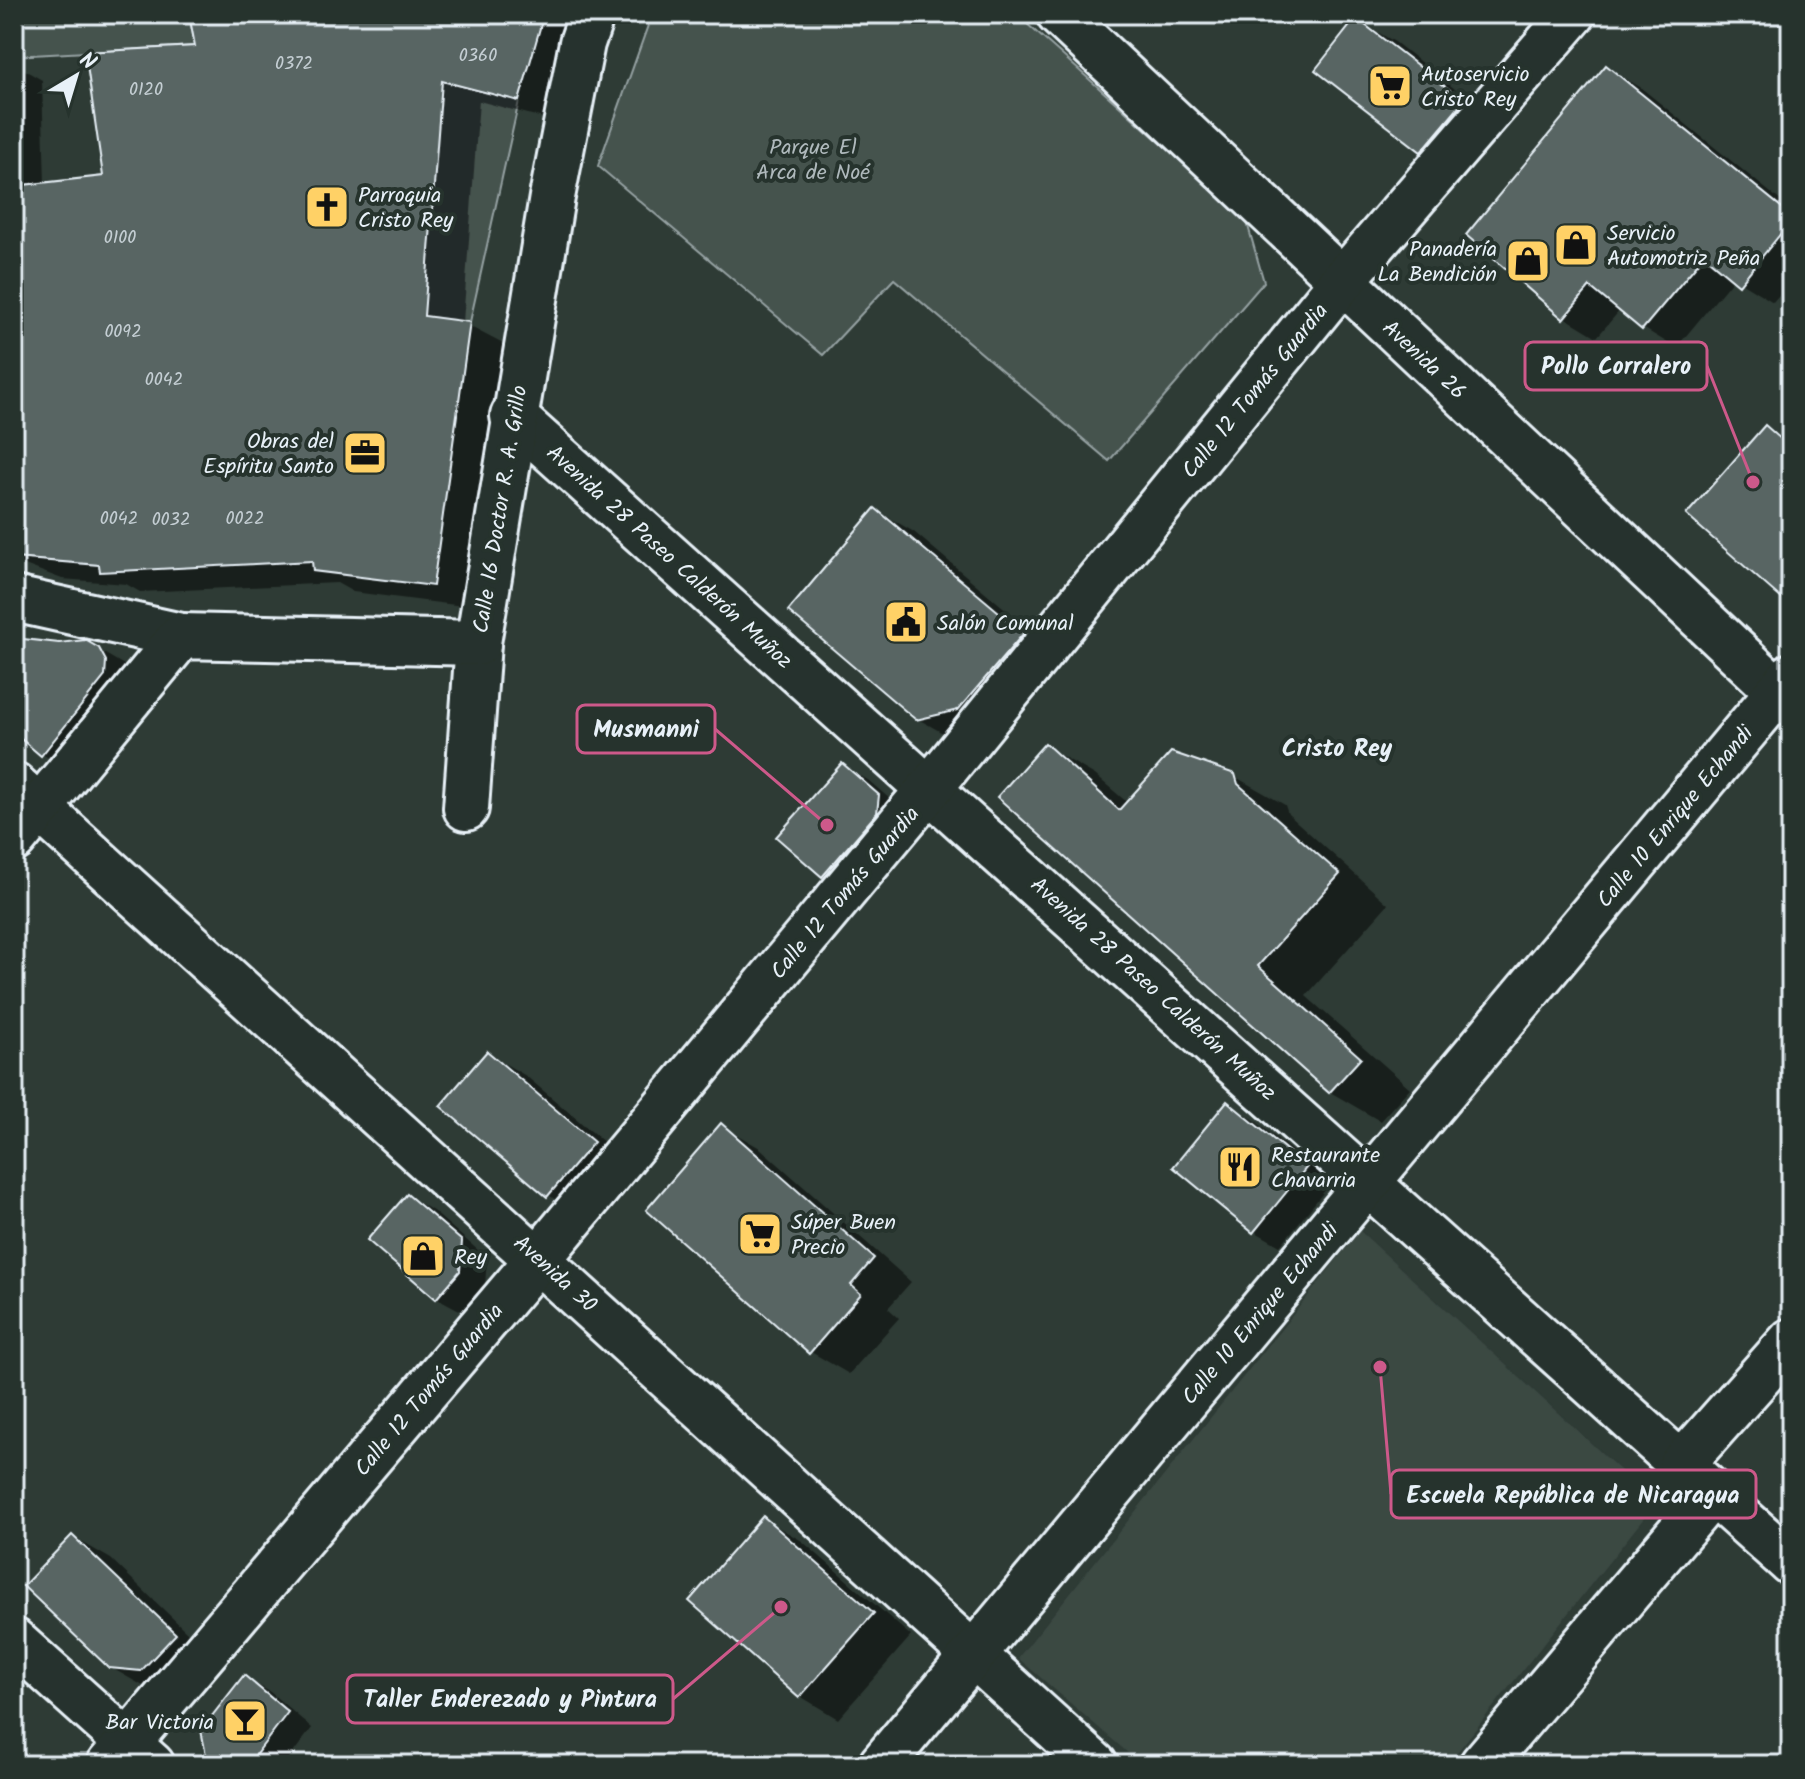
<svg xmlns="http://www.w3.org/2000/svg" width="1805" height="1779" font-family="Kalam,sans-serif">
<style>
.built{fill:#3b4843}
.green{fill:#45524e;stroke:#96a2a3;stroke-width:2}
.shadow{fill:#0007}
.building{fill:#596563;stroke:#e8f1f8;stroke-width:2}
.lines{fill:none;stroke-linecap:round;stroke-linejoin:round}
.minor-casing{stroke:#e8f1f8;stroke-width:50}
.minor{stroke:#26332d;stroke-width:44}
.labels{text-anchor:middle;stroke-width:8;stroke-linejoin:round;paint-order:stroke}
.number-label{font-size:18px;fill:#c4ced3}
.poi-label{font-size:22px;fill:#e8f1f8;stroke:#26332d;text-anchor:start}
.park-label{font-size:22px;fill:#afb9bc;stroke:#26332d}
.street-label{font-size:22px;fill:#e8f1f8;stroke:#26332d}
.neighbourhood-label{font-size:24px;font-weight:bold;fill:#e8f1f8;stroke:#26332d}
.leader{fill:none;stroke:#cd598a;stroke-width:3}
.callout-dot{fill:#cd598a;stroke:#26332d;stroke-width:3}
.callout{fill:#26332d;stroke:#cd598a;stroke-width:3}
.callout-label{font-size:24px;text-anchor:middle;font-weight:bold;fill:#e8f1f8}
</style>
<rect width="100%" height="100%" fill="#2e3b35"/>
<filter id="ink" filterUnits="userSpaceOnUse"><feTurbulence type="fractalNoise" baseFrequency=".0125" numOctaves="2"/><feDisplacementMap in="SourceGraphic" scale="16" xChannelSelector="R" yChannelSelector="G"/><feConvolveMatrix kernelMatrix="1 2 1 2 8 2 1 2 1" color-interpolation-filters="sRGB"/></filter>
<g filter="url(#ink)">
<polygon class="built" points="1360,1231 1656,1503 1447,1765 1142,1765 1018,1658"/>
<g class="green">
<polygon points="14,14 189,14 195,46 14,56"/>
<polygon points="652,14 1016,14 1246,219 1264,282 1109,461 894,279 823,355 598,166"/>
<polygon points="442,81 519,101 470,322 372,309"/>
</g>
<g class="shadow">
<polygon points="191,14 587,14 558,122 479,101 463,323 507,346 471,607 353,592 337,583 140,592 126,584 62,579 14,561 14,64 42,80 45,184 106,178 197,48"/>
<polygon points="1356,20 1395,42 1501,125 1460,172 1422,150"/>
<polygon points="1607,68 1640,87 1791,209 1791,281 1773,302 1734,278 1676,348 1643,328 1621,309 1597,337 1564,317"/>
<polygon points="1765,427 1791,442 1791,602"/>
<polygon points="876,510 914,532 1061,656 957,741 918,719"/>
<polygon points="14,639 59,645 85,642 124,665 131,677 67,769 42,754 14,730"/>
<polygon points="1045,746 1095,775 1128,803 1234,776 1285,805 1288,814 1388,904 1306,996 1410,1088 1380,1121 1330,1092"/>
<polygon points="842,766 868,780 905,812 849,890 823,875"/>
<polygon points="488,1054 526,1076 631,1165 586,1217 548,1195"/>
<polygon points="1227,1104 1253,1119 1331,1183 1280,1246 1254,1231"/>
<polygon points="722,1126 760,1148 911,1282 888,1308 899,1318 849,1374 811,1352"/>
<polygon points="408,1196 433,1211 487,1258 485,1286 463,1312 437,1298"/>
<polygon points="764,1519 802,1541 911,1636 838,1719 800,1696"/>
<polygon points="73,1537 111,1559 213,1657 150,1690 110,1667"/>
<polygon points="244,1677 270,1692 312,1728 284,1765 210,1765"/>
</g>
<g class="building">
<polygon points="189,14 544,14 519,101 442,81 424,316 470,322 433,586 313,571 312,561 100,572 99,565 14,558 14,186 103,176 85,52 195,46"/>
<polygon points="1356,18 1464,101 1421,152 1315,70"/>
<polygon points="1606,65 1791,215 1791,221 1739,285 1704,256 1642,330 1590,287 1563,319 1466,235"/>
<polygon points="1765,425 1791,448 1791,607 1686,515"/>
<polygon points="875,508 1024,633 958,710 916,720 788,611"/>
<polygon points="14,638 59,643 85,640 99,648 106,661 105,676 41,756 14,733"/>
<polygon points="1045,743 1119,810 1171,752 1235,774 1238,784 1340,874 1258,966 1361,1058 1329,1093 997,797"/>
<polygon points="842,763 879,795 877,813 822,877 776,837"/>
<polygon points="487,1051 594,1142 547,1197 440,1106"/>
<polygon points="1227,1101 1307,1167 1253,1233 1173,1167"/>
<polygon points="721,1123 874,1258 851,1285 861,1294 809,1354 646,1210"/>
<polygon points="407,1194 462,1241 460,1271 436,1299 367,1240"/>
<polygon points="763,1516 874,1613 799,1698 689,1601"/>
<polygon points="72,1535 176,1634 141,1671 109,1668 23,1586"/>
<polygon points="244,1675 288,1712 248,1765 208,1765 201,1730"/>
</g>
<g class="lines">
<g class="minor-casing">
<g id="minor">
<polyline points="1059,14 1791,703"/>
<polyline points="513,416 1791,1563"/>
<polyline points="14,599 181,636"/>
<polyline points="14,785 1095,1765"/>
<polyline points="466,808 478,643"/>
<polyline points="14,839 181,636 478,643 552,197 582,43 592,14"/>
<polyline points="1681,1465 1791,1341"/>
<polyline points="14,1641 152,1765"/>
<polyline points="109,1765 539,1258 930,788 1342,281 1573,14"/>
<polyline points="881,1765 1791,676"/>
<polyline points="1482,1765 1713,1493"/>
</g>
</g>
<use href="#minor" class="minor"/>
</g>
</g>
<defs>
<g id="supermarket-square" transform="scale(2.3)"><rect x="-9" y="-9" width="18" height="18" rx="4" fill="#ffd166" stroke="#26332d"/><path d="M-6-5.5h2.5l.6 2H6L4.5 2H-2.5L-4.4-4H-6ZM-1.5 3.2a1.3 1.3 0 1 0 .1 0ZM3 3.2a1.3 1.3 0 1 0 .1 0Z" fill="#111"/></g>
<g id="church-square" transform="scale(2.3)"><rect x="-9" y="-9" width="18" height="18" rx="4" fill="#ffd166" stroke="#26332d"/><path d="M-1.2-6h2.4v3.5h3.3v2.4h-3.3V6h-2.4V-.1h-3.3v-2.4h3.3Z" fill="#111"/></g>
<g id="shop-square" transform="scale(2.3)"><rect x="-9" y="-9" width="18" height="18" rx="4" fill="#ffd166" stroke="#26332d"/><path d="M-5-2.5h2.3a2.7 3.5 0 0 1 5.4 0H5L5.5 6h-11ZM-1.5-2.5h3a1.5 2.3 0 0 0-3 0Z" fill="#111"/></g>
<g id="office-square" transform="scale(2.3)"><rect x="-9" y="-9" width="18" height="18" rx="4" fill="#ffd166" stroke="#26332d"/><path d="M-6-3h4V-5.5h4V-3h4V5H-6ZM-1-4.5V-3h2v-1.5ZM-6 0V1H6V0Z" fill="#111"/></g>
<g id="civic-square" transform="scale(2.3)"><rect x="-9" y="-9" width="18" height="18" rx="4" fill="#ffd166" stroke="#26332d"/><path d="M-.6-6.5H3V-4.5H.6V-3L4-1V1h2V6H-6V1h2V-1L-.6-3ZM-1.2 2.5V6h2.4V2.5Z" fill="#111"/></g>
<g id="restaurant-square" transform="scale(2.3)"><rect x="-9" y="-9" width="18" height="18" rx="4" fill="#ffd166" stroke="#26332d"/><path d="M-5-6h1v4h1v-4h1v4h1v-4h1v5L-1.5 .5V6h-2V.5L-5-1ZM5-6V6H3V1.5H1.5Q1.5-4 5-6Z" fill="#111"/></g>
<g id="bar-square" transform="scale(2.3)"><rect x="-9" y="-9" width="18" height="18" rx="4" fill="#ffd166" stroke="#26332d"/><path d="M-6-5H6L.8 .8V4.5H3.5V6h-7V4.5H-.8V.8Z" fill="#111"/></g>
</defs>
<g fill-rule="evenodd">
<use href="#supermarket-square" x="1390" y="86"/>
<use href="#church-square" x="327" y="207"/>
<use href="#shop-square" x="1576" y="245"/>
<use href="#shop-square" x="1528" y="261"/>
<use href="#office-square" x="365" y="453"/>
<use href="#civic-square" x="906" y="622"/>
<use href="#restaurant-square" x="1240" y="1167"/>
<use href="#supermarket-square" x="760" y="1234"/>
<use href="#shop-square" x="423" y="1256"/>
<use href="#bar-square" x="245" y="1721"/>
</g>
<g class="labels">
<g class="number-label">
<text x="478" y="61">0360</text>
<text x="294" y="69">0372</text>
<text x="146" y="95">0120</text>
<text x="120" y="243">0100</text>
<text x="123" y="337">0092</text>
<text x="164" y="385">0042</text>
<text x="119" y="524">0042</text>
<text x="245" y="524">0022</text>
<text x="171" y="525">0032</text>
</g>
<g class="poi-label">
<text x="1421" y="81">Autoservicio<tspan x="1421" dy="25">Cristo Rey</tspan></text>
<text x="358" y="202">Parroquia<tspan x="358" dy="25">Cristo Rey</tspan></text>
<text x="1607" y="240">Servicio<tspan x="1607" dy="25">Automotriz Peña</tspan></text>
<text x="1497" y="256" text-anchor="end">Panadería<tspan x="1497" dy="25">La Bendición</tspan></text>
<text x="334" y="448" text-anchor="end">Obras del<tspan x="334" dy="25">Espíritu Santo</tspan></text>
<text x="937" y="630">Salón Comunal</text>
<text x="1271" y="1162">Restaurante<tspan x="1271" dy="25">Chavarria</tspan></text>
<text x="791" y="1229">Súper Buen<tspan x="791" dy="25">Precio</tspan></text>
<text x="454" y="1264">Rey</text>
<text x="214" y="1729" text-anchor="end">Bar Victoria</text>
</g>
<g class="park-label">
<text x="813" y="154">Parque El<tspan x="813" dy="25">Arca de Noé</tspan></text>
</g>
<g class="street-label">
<text transform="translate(1425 359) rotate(43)" y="8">Avenida 26</text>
<text transform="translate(1254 390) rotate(-51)" y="8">Calle 12 Tomás Guardia</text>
<text transform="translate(499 509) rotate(-81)" y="8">Calle 16 Doctor R. A. Grillo</text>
<text transform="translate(670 556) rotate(42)" y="8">Avenida 28 Paseo Calderón Muñoz</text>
<text transform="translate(1674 816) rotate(-50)" y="8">Calle 10 Enrique Echandi</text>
<text transform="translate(844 892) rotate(-50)" y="8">Calle 12 Tomás Guardia</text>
<text transform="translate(1154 988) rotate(42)" y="8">Avenida 28 Paseo Calderón Muñoz</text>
<text transform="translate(556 1273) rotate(42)" y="8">Avenida 30</text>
<text transform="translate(1259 1313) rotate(-50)" y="8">Calle 10 Enrique Echandi</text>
<text transform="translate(428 1389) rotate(-50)" y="8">Calle 12 Tomás Guardia</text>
</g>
<g class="neighbourhood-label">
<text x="1337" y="756">Cristo Rey</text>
</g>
</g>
<path class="leader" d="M1753 482L1707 366M827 825L715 729M1380 1367L1391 1494M781 1607L673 1699"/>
<g class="callout-dot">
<circle cx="1753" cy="482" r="8"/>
<circle cx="827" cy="825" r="8"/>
<circle cx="1380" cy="1367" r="8"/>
<circle cx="781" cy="1607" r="8"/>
</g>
<g class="callout">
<rect x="1525" y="342" width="182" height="48" rx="8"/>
<rect x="577" y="705" width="138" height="48" rx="8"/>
<rect x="1391" y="1470" width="365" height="48" rx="8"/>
<rect x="347" y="1675" width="326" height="48" rx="8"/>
</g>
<g class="callout-label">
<text x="1616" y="374">Pollo Corralero</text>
<text x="646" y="737">Musmanni</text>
<text x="1573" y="1503">Escuela República de Nicaragua</text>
<text x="510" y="1707">Taller Enderezado y Pintura</text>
</g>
<rect width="1805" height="1779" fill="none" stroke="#26332d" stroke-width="48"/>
<rect x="24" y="24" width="1757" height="1731" fill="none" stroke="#e8f1f8" stroke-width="3" filter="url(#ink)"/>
<g transform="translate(76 76) rotate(38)" stroke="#26332d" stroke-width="6" paint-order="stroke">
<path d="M0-6L14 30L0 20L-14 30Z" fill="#e8f1f8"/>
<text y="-12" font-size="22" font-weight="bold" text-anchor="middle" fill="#e8f1f8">N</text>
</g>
</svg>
